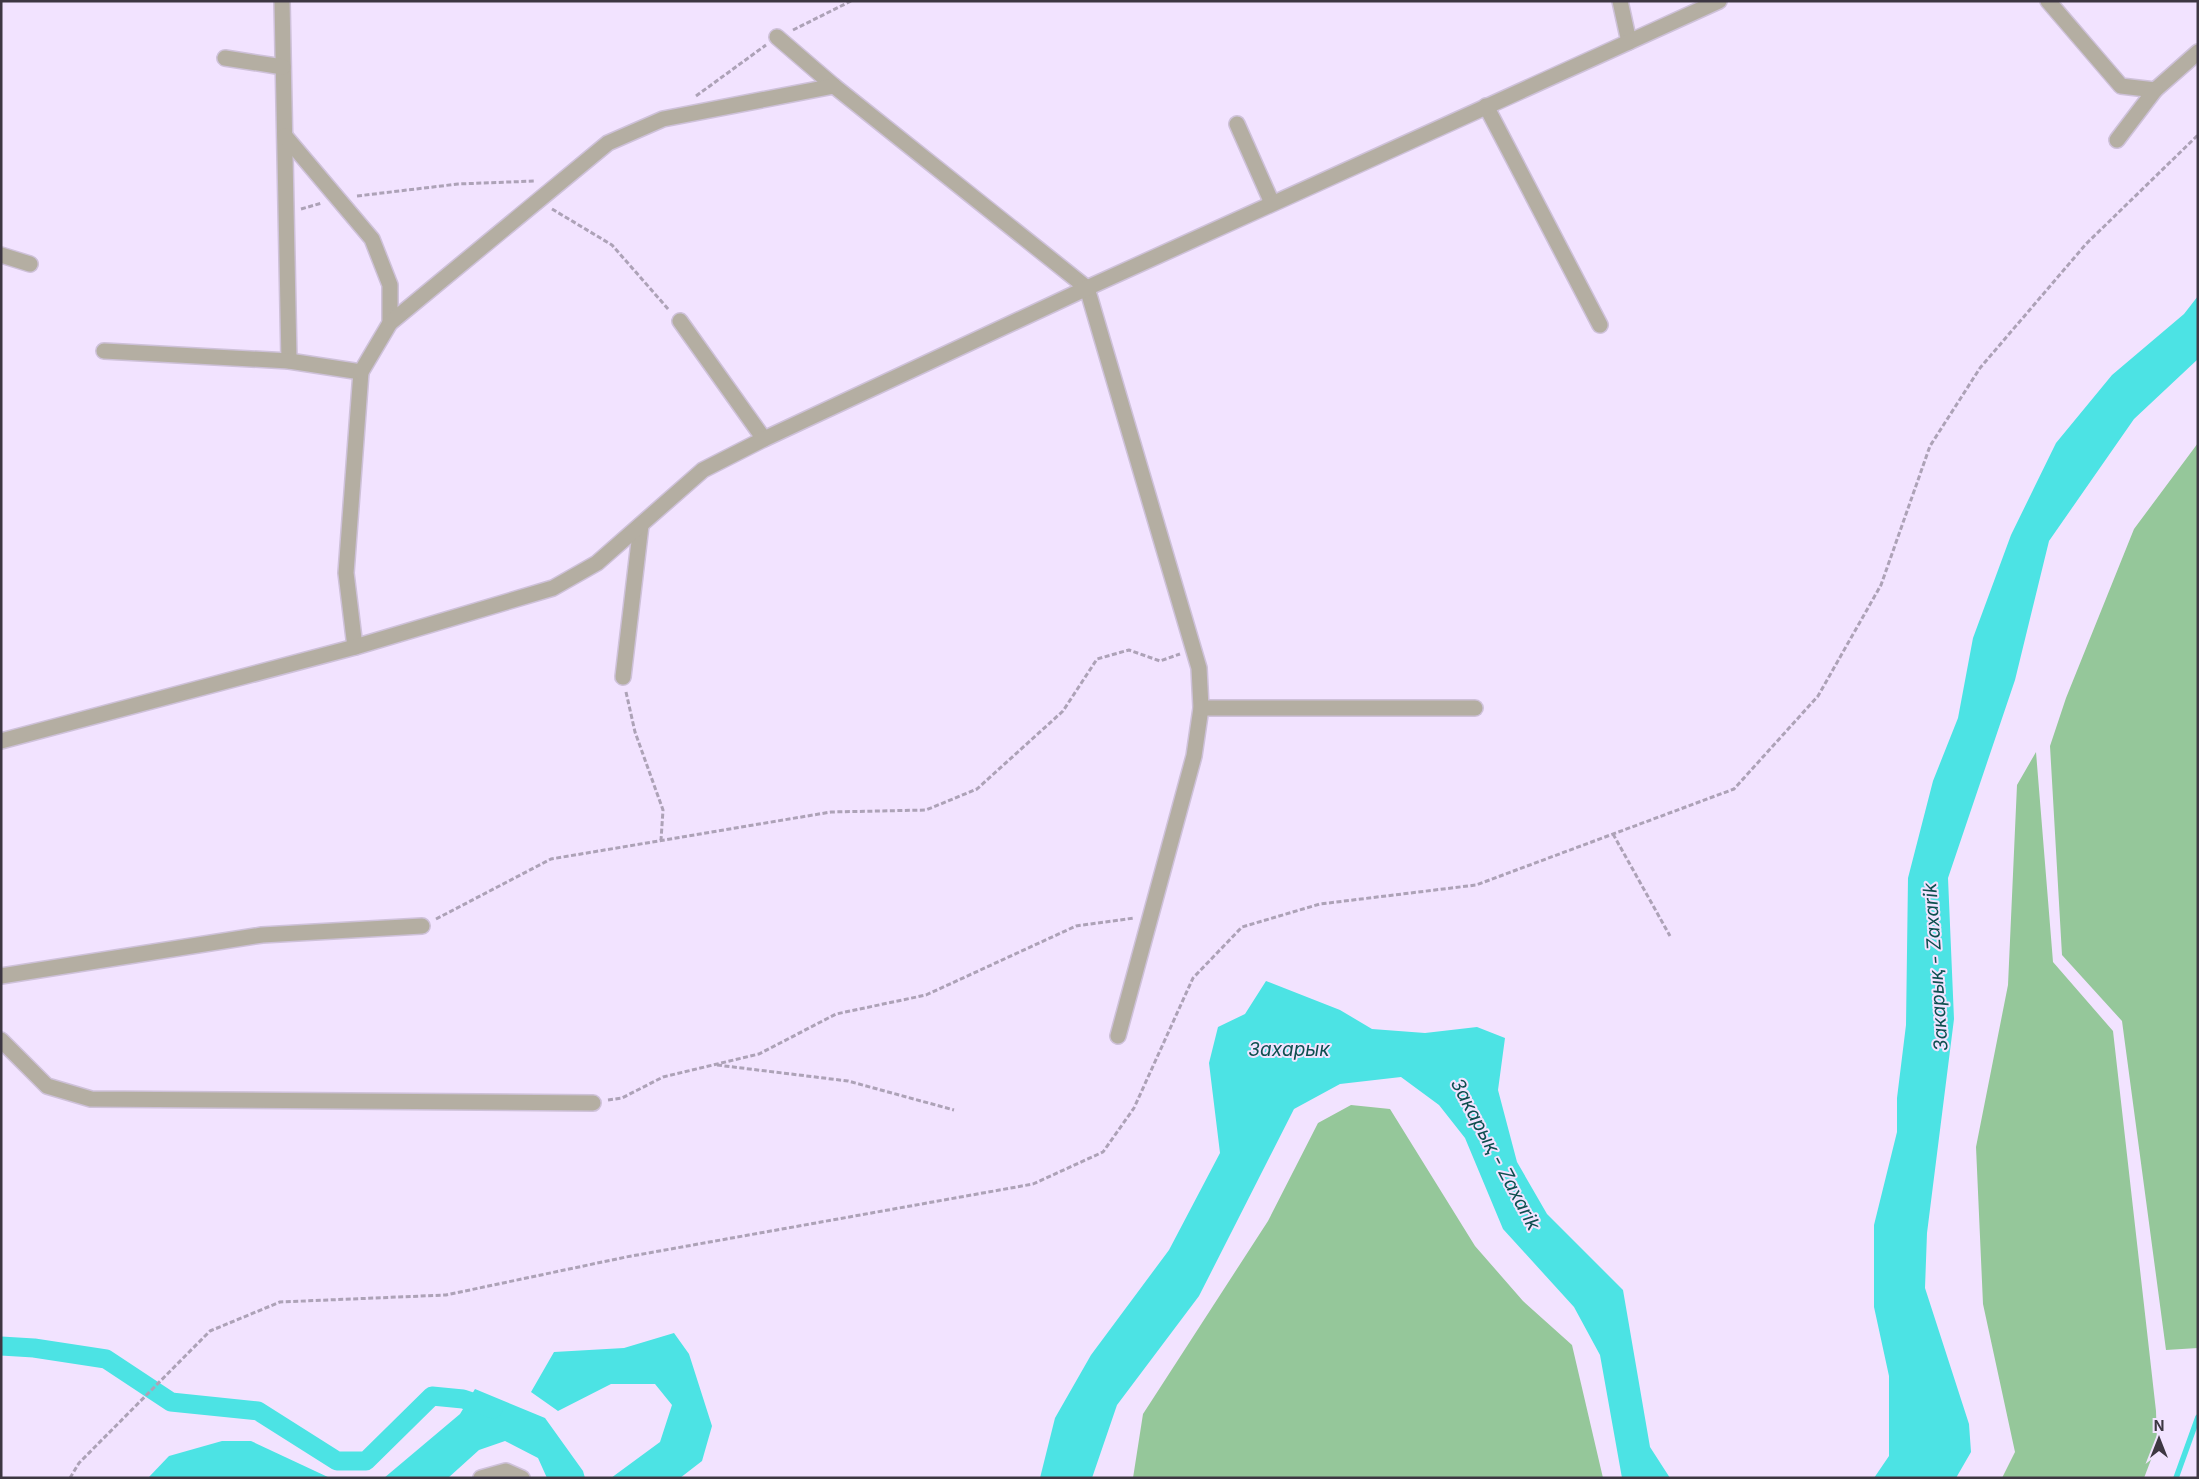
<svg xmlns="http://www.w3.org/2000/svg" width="2199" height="1479" font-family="Inter,sans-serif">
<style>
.green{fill:#95c79a}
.water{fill:#4ce3e4}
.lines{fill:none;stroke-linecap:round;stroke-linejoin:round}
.stream{stroke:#4ce3e4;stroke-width:5.5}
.canal{stroke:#4ce3e4;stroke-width:19}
.minor-casing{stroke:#cec1d9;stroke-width:18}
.path{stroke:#ada2b7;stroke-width:3;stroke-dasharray:5 2.5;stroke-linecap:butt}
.minor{stroke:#b4aea2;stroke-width:15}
.labels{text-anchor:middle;stroke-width:4;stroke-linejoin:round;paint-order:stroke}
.water-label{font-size:19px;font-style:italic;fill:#0d4f4f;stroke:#f2e3ff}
</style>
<rect width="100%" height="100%" fill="#f2e3ff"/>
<g class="green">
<polygon points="2198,443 2198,1348 2166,1350 2122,1021 2062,955 2050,746 2066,698 2134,529"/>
<polygon points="2036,752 2053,962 2113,1031 2156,1411 2157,1444 2144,1478 2002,1478 2015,1452 1983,1304 1976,1147 2008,985 2017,785"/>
<polygon points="1351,1105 1390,1109 1475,1246 1523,1301 1572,1345 1603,1478 1133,1478 1143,1414 1268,1221 1318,1123"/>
</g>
<g class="water">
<polygon points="2198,296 2198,359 2134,419 2049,541 2015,680 1948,878 1954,1019 1927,1233 1925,1288 1969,1424 1971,1452 1956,1478 1874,1478 1889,1456 1889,1376 1874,1307 1874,1225 1897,1132 1897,1098 1906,1025 1908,878 1933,781 1958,718 1973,638 2011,535 2056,443 2112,375 2184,314"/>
<polygon points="1266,981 1340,1010 1372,1029 1425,1033 1477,1027 1505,1038 1498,1090 1517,1162 1547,1214 1623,1290 1650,1447 1670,1478 1622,1478 1600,1355 1574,1307 1503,1229 1465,1138 1439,1105 1401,1077 1340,1084 1294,1109 1199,1296 1117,1405 1092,1478 1040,1478 1055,1418 1091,1355 1169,1250 1220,1153 1209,1063 1218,1027 1245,1014"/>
<polygon points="674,1333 689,1354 712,1426 702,1461 680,1478 611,1478 660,1442 672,1405 655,1384 611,1384 558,1411 531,1392 554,1352 624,1348"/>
<polygon points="475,1389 545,1418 583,1471 585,1478 547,1478 538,1458 505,1441 479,1450 448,1478 384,1478 460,1414"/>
<polygon points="222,1441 251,1441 330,1478 148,1478 169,1456"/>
</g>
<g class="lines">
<polyline class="stream" points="2176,1478 2198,1417"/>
<polyline class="canal" points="1,1346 34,1348 106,1359 171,1402 258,1411 337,1461 366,1461 432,1396 463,1399 493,1409"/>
<g class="minor-casing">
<g id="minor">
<polyline points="282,1 289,361"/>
<polyline points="1620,1 1629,42"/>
<polyline points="2048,1 2121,86 2155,90 2198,52"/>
<polyline points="777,37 834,86 1087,288 1199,668 1201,708 1194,756 1118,1036"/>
<polyline points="225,58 283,67"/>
<polyline points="1486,106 1600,325"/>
<polyline points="1237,124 1272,203"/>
<polyline points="285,136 372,239 390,285 390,323"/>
<polyline points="2117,140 2155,90"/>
<polyline points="1,255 30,264"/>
<polyline points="680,321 764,439"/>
<polyline points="104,351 289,361 361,372 346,573 355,647"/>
<polyline points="361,372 390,323 608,143 663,119 834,86"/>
<polyline points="623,677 641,525"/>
<polyline points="1201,708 1475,708"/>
<polyline points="1,741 355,647 553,588 597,563 703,470 764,439 1087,288 1719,1"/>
<polyline points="1,976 262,935 422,926"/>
<polyline points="1,1040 47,1086 91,1099 593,1103"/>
<polyline points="481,1478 506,1471 522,1478"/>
</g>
</g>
<g class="path">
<polyline points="793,30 851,1"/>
<polyline points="696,96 766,45"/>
<polyline points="357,196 458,184 535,181"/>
<polyline points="301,209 322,203"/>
<polyline points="552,209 612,245 669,310"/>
<polyline points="626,692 635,732 663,810 661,840"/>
<polyline points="1613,834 1670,936"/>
<polyline points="436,919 551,859 831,812 926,810 977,789 1063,711 1097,659 1129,650 1160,661 1180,654"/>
<polyline points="717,1065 848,1081 954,1110"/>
<polyline points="608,1100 622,1098 663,1077 759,1054 836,1014 926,995 1076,926 1134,918"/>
<polyline points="70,1478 79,1463 210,1331 280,1302 446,1295 626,1257 1033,1184 1103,1152 1134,1108 1193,978 1242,927 1320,904 1476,885 1734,789 1818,696 1881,585 1930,446 1980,368 2086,244 2198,135"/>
</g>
<use href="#minor" class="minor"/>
</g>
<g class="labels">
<g class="water-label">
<text transform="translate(1935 967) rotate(-94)" y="7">Закарық - Zaxarik</text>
<text x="1289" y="1056">Захарык</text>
<text transform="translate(1496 1154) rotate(62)" y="7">Закарық - Zaxarik</text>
</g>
</g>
<rect width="2199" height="1479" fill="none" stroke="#3d3742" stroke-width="5"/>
<g transform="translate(2159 1439)" stroke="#f2e3ff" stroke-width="4" paint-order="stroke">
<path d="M0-4L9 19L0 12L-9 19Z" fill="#3d3742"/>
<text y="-8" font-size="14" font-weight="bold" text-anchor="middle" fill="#3d3742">N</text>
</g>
</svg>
